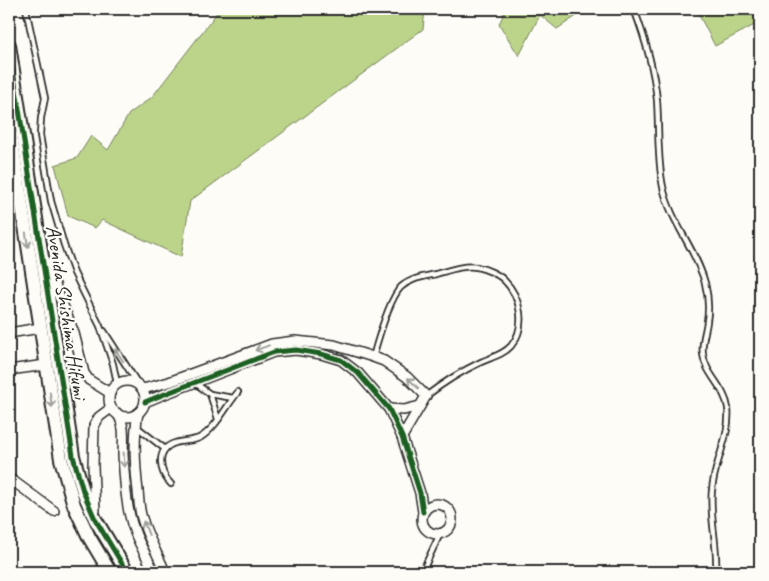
<svg xmlns="http://www.w3.org/2000/svg" width="769" height="581" font-family="Caveat,sans-serif">
<style>
.green{fill:#bcd48a;stroke:#74805a}
.lines{fill:none;stroke-linecap:round;stroke-linejoin:round}
.lane-casing{stroke:#2b2b2b;stroke-width:8}
.street-casing{stroke:#2b2b2b;stroke-width:12}
.secondary-casing{stroke:#2b2b2b;stroke-width:16}
.lane{stroke:#fdfcf7;stroke-width:4.5}
.street{stroke:#fdfcf7;stroke-width:9}
.secondary{stroke:#fdfcf7;stroke-width:12}
.cycleway-casing{stroke:#fdfcf7;stroke-width:8}
.cycleway{stroke:#1b5e20;stroke-width:5}
.oneway{stroke:#9e9e9b}
.labels{text-anchor:middle;stroke-width:4.5;stroke-linejoin:round;paint-order:stroke}
.street-label{font-size:21px;fill:#2b2b2b;stroke:#fdfcf7}
</style>
<rect width="100%" height="100%" fill="#fdfcf7"/>
<filter id="ink" filterUnits="userSpaceOnUse"><feTurbulence type="fractalNoise" baseFrequency=".02" numOctaves="2"/><feDisplacementMap in="SourceGraphic" scale="10" xChannelSelector="R" yChannelSelector="G"/><feConvolveMatrix kernelMatrix="1 2 1 2 8 2 1 2 1" color-interpolation-filters="sRGB"/></filter>
<g filter="url(#ink)">
<g class="green">
<polygon points="220,9 425,9 423,29 190,201 181,257 102,220 95,228 68,216 55,165 77,158 91,136 108,150 129,114 152,97"/>
<polygon points="506,9 587,9 557,29 540,15 519,56 499,24"/>
<polygon points="696,9 760,9 760,22 715,46"/>
</g>
<g class="lines">
<g class="lane-casing">
<g id="lane">
<polyline points="26,9 45,98 41,118 40,135 51,201 64,245 74,273 100,326 113,364 117,383"/>
<path d="M634,9C645,38 654,69 657,100C659,129 657,158 663,187C671,223 696,249 705,283C708,295 709,309 707,321C706,332 701,342 703,354C705,374 725,387 728,408C731,436 714,462 712,490C709,517 718,544 716,572"/>
<polyline points="104,331 138,384"/>
<path d="M373,357C378,339 389,299 401,287C411,278 424,277 436,274C450,270 463,265 477,267C486,269 498,274 504,280C521,297 527,327 511,346C503,355 492,357 481,362C462,371 443,383 426,396"/>
<polyline points="195,383 210,394 218,419"/>
<polyline points="210,394 233,398"/>
<polyline points="137,427 165,449"/>
<path d="M171,484C159,472 155,449 175,443C184,440 193,442 201,437C216,428 227,405 238,392"/>
<polyline points="422,572 440,534"/>
</g>
</g>
<g class="street-casing">
<g id="street">
<polyline points="47,263 58,293 74,333 84,373 89,380 110,393"/>
<polyline points="9,333 40,328"/>
<polyline points="9,370 46,365"/>
<circle cx="127" cy="399" r="18"/>
<polyline points="143,389 169,382 272,344 295,341 334,345 373,357 384,361 407,377 426,396 402,437"/>
<polyline points="145,402 157,397 274,352 296,350 321,354 341,360 358,373 389,409 402,437 420,493 423,512"/>
<polyline points="389,409 404,410 420,406"/>
<path d="M117,413C126,426 123,439 123,454C124,473 125,493 129,512C134,537 144,550 154,572"/>
<path d="M138,413C133,439 135,466 138,491C139,500 139,510 142,518C147,537 158,554 165,572"/>
<polyline points="9,478 54,511"/>
<circle cx="437" cy="519" r="15"/>
<polyline points="95,511 93,466 94,426 99,417 111,408"/>
</g>
</g>
<g class="secondary-casing">
<g id="secondary">
<polyline points="9,45 73,456 83,491 95,519 127,572"/>
<polyline points="9,122 61,459 74,505 89,537 110,572"/>
</g>
</g>
<use href="#lane" class="lane"/>
<use href="#street" class="street"/>
<use href="#secondary" class="secondary"/>
<g class="cycleway-casing">
<g id="cycleway">
<polyline points="9,45 73,456 83,491 95,519 127,572"/>
<polyline points="145,402 157,397 274,352 296,350 321,354 341,360 358,373 389,409 402,437 420,493 423,512"/>
</g>
</g>
<use href="#cycleway" class="cycleway"/>
</g>
<defs><path id="oneway-shaft" d="M-6 0H5M1.5-3L5.5 0L1.5 3" fill="none" stroke-width="1.6" stroke-linecap="round" stroke-linejoin="round" transform="scale(1.25)"/></defs>
<g class="oneway">
<use href="#oneway-shaft" transform="translate(27 240) rotate(81)"/>
<use href="#oneway-shaft" transform="translate(262 348) rotate(160)"/>
<use href="#oneway-shaft" transform="translate(119 355) rotate(-123)"/>
<use href="#oneway-shaft" transform="translate(413 383) rotate(-136)"/>
<use href="#oneway-shaft" transform="translate(51 400) rotate(81)"/>
<use href="#oneway-shaft" transform="translate(124 460) rotate(87)"/>
<use href="#oneway-shaft" transform="translate(146 528) rotate(-111)"/>
</g>
</g>
<g class="labels">
<g class="street-label">
<text transform="translate(67 312) rotate(81)" y="7">Avenida Shishima Hifumi</text>
</g>
</g>
<rect width="769" height="581" fill="none" stroke="#fdfcf7" stroke-width="30"/>
<rect x="15" y="15" width="739" height="551" fill="none" stroke="#2b2b2b" stroke-width="2" filter="url(#ink)"/>
</svg>
